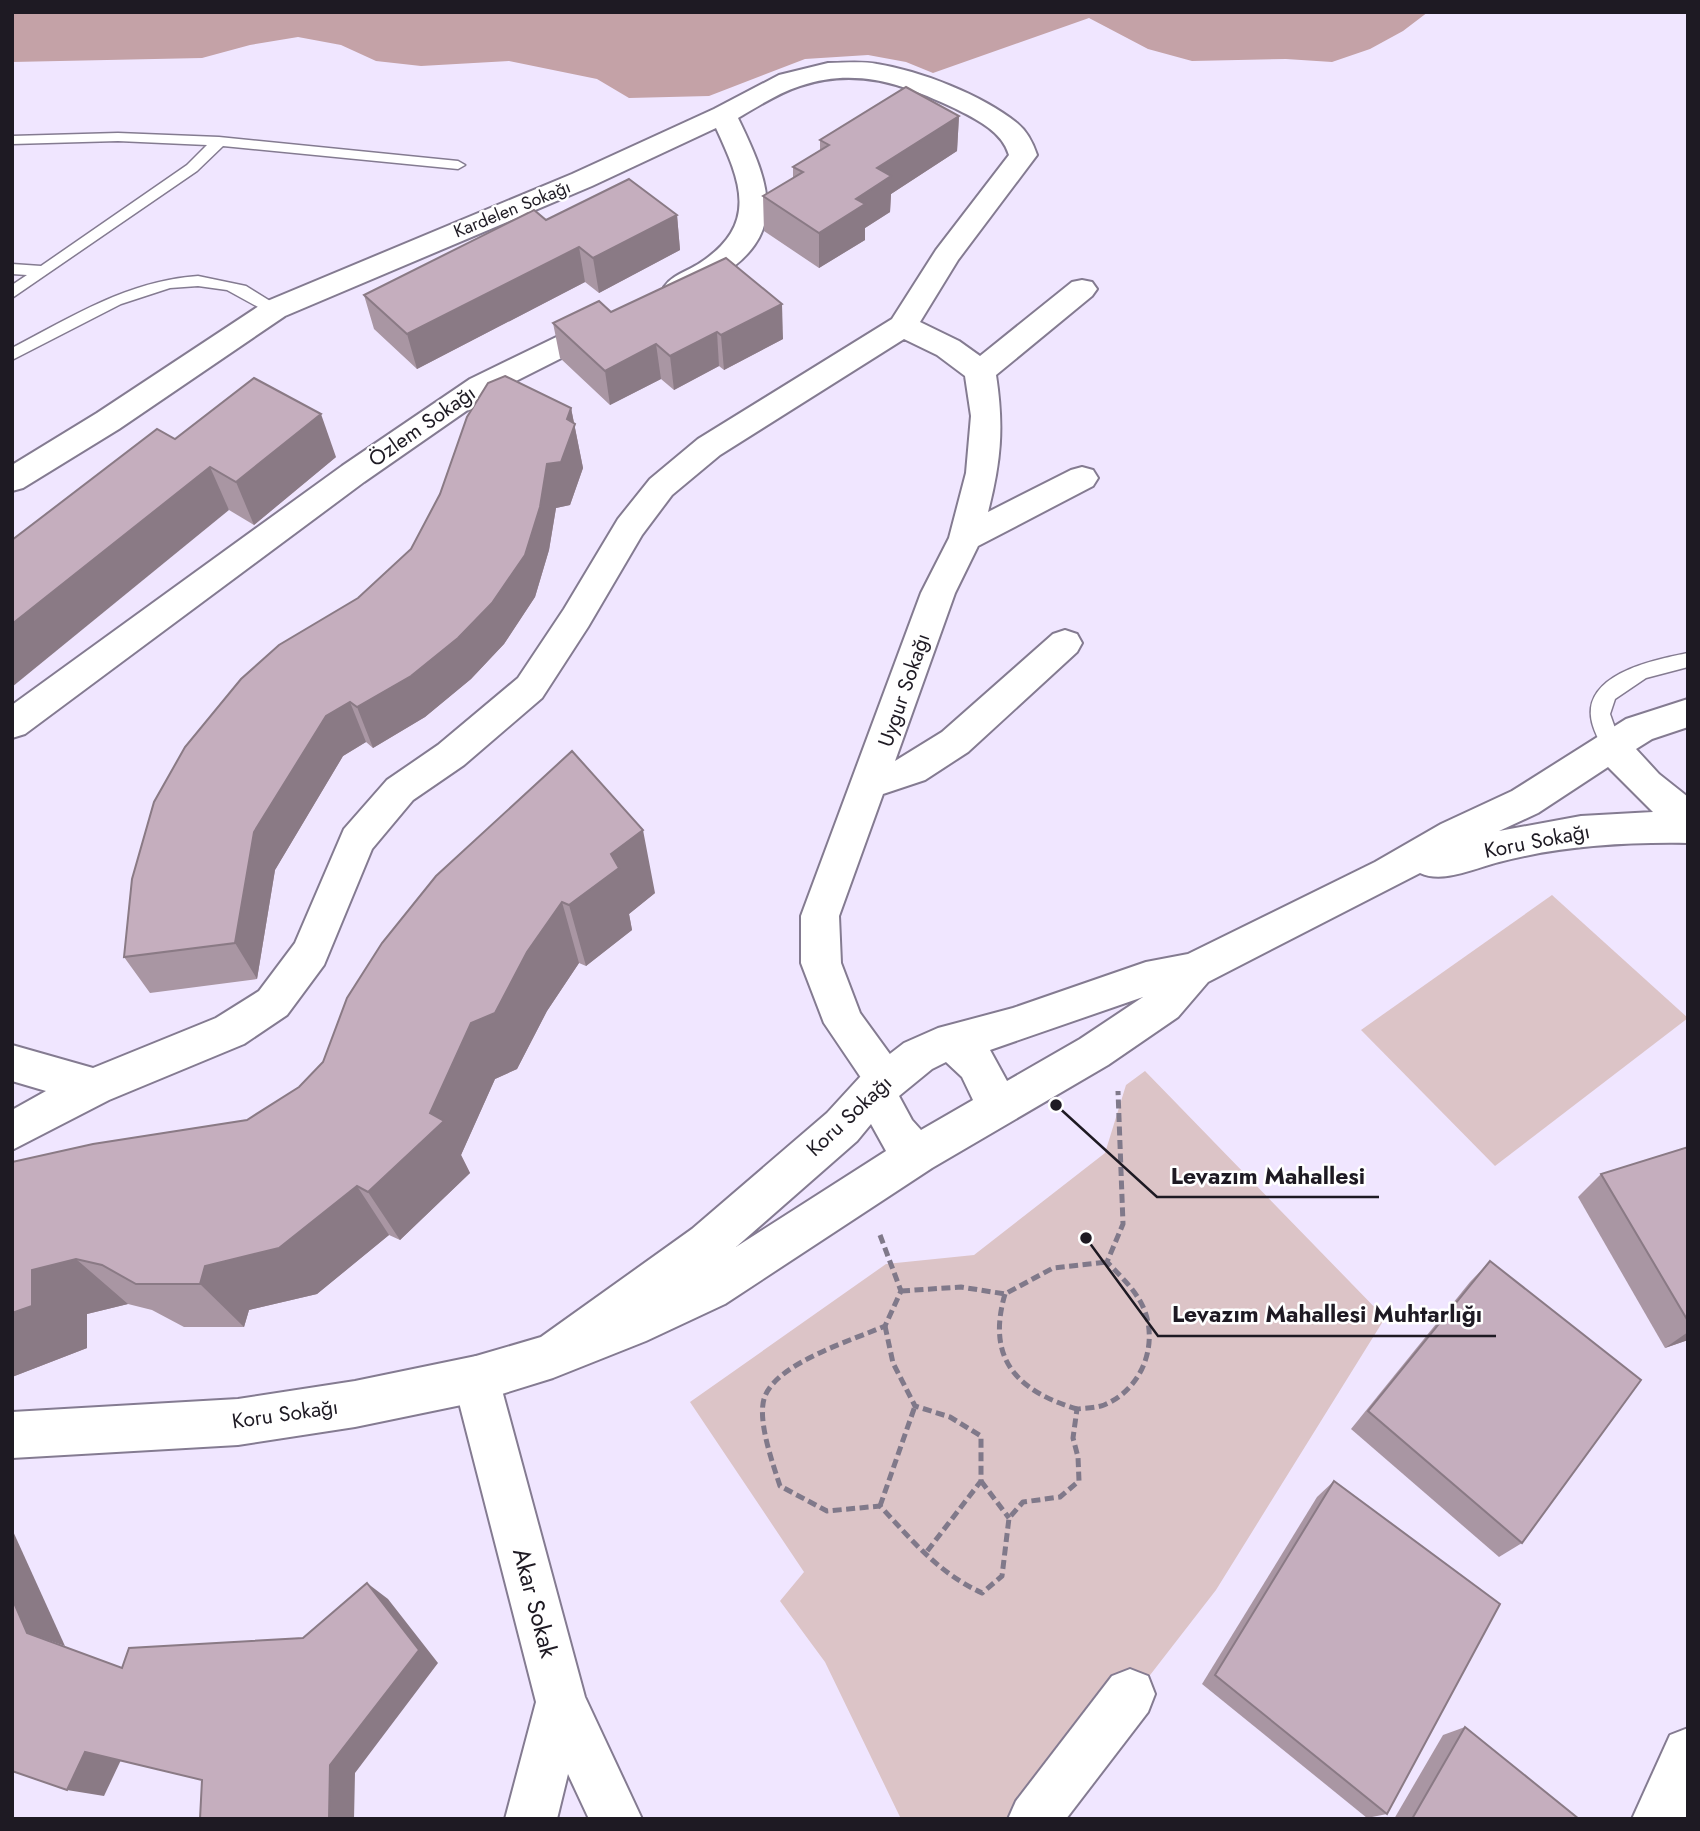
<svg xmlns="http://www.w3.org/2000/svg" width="1700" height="1831" font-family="Jost,sans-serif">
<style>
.green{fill:#dcc4c7}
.forest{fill:#c4a2a7}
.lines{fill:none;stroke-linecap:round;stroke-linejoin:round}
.lane-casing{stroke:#847b91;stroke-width:3}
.street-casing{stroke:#847b91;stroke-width:4}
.secondary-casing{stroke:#847b91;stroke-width:4}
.path{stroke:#80798a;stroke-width:5;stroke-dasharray:9 4.5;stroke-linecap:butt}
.lane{fill:#fff;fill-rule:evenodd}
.street{fill:#fff;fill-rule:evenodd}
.secondary{fill:#fff;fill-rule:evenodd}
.wall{fill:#a996a3}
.shaded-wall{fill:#8a7a85}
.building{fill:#c5aebe;stroke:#8a7a85;stroke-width:2}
.labels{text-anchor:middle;stroke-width:5;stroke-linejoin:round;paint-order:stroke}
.far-street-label{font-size:18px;fill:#1e1a23;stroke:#fff}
.street-label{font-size:21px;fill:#1e1a23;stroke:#fff}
.near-street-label{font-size:24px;fill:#1e1a23;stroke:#fff}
.leader{fill:none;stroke:#1e1a23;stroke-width:2.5}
.callout-dot{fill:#1e1a23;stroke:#fff;stroke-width:2.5}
.callout-label{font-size:23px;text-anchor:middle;font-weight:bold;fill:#1e1a23;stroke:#fff;stroke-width:5;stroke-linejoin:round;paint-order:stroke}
</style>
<rect width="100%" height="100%" fill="#f0e6ff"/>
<g class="green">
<polygon points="1552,895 1688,1018 1495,1166 1361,1030"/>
<polygon points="1145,1071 1385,1318 1216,1590 1116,1719 1019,1819 901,1819 825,1662 780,1601 804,1572 690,1402 886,1264 974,1255 1105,1153 1126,1085"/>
</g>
<polygon class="forest" points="12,12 1428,12 1403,31 1370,49 1332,62 1286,59 1192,61 1148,49 1089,18 933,73 906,62 868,55 805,59 709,96 629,98 597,79 509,61 421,66 376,61 341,45 298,37 250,45 202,58 12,62"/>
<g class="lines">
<g class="lane-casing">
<g id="lane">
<polygon points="118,133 219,137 458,161 465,165 458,169 223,146 197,171 12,298 12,285 27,275 12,274 12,264 41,266 187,165 207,145 118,141 12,144 12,136"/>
<path d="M198,276L246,286L283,309L275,314L269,313L227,290L198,286L170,288L121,304L12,360V348C73,316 128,281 198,276Z"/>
<path d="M1688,653V667L1646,678L1615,699L1610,714L1621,745L1618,750L1611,753L1604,750C1598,738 1589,723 1591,708C1596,671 1658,659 1688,653Z"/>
</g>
</g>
<g class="street-casing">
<g id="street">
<path d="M828,63C844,63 862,61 877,64C921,71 982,95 1017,123C1027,131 1033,143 1037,155L958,260L920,322L959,341L980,356L1072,282L1082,280L1092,282L1097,289L1092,296L996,375C1004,427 1001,461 988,512L1071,470L1082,467L1093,470L1098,478L1093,486L978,546L955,593L895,761L942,732L1053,634L1065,630L1077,634L1082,643L1077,652L968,752L925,780L883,794L839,916L841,963L860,1013L900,1068L906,1081L900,1094L886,1099L872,1094L824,1023L801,963V916L921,593L949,538L966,473L971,416L965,376L937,355L904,339L720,455L672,495L642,535L588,627L542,698L464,765L413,800L372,849L324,965L287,1015L244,1044L109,1100L12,1150V1110L46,1091L12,1081V1045L93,1068L216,1018L259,991L295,943L344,829L387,780L438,745L518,678L564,609L618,519L650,479L698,439L892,319L936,250L1009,155C1002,131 976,119 954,108C902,84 857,67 800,86C778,93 757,107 738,118C770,184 791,236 713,280C698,289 686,298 669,294L664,287C672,275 688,271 700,263C759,224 741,182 716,128L592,186L285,316L119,429L23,488L12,491V465L97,413L265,302L572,174L714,109L779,75Z"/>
<polygon points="606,313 617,316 621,323 617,330 492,393 364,482 25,734 12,738 12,705 342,466 470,379"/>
<polygon points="476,1356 492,1363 499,1379 585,1697 642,1819 589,1819 568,1774 557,1819 505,1819 536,1702 453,1379 460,1363"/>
<polygon points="1130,1669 1148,1676 1155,1694 1148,1712 1066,1819 1008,1819 1016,1801 1112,1676"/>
<polygon points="1688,1728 1688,1812 1685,1819 1632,1819 1670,1735"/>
</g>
</g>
<g class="secondary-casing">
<path id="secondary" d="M1688,699V727L1652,739L1636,749L1659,774L1688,797V843C1624,842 1560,846 1499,862C1475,868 1443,884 1420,873L1208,982L1178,1017L1108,1065L932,1168L725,1304L646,1341L553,1378L476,1402L355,1427L238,1445L12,1458V1412L238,1399L355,1381L476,1356L541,1337L692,1229L827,1113L860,1077L904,1043L938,1028L1013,1008L1146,962L1188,954L1375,862L1441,824L1512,791L1626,719ZM1608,767L1653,812L1581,816L1499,831L1538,813ZM1143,997L1080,1039L1007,1081L990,1050ZM946,1062L962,1077L973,1100L921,1130L912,1120L899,1096L932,1069ZM871,1124L886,1151L736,1247L857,1141Z"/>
</g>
<g class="path">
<path d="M880,1235L901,1291L885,1326C853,1340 779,1362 765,1396C756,1418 773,1464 780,1486L827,1511L880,1506C913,1541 937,1572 982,1593L1002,1576L1009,1518L1023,1502L1060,1497L1079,1481L1078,1457L1073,1438L1077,1409C1086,1408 1096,1408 1104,1405C1141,1390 1159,1346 1144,1309C1136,1290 1121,1277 1107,1262L1123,1224L1118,1091"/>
<polyline points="901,1291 961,1287 1005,1294 1053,1268 1107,1262"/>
<path d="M1005,1294C986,1359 1017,1391 1077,1409"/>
<polyline points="885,1326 893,1363 915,1406 950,1417 981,1436 981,1481 925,1554"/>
<polyline points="981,1481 1009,1518"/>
<polyline points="880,1506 915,1406"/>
</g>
<use href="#lane" class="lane"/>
<use href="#street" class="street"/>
<use href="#secondary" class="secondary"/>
</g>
<g class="wall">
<polygon points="959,116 957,151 891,194 890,212 865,228 865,240 819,268 764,231 763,196 793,178 793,167 820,150 820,140"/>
<polygon points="677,215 680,250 599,293 585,282 417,369 374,329 364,295 546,220"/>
<polygon points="611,312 783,339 724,370 719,366 674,390 661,379 610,405 560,358 553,323"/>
<polygon points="571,408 583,468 570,505 556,508 549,550 535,597 504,644 471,679 425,717 373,748 366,742 343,756 275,870 257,979 150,993 124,957 358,598"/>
<polygon points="175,439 336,457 254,525 229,510"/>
<polygon points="436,876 655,893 629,914 632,930 586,966 579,963 547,1011 517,1069 495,1079 461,1155 470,1173 400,1240 389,1235 317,1294 249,1310 244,1327 184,1327 152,1310 128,1304 87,1314 87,1348 12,1377 12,1162 247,1120 299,1087 323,1062"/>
<polygon points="1688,1147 1688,1340 1665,1348 1578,1197 1601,1174"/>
<polygon points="1490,1261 1522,1543 1499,1557 1351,1429 1470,1282"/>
<polygon points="1334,1481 1387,1814 1367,1818 1202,1684 1317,1497"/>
<polygon points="1465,1727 1579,1819 1394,1819 1443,1735"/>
</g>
<g class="shaded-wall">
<polygon points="959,116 957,151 891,194 890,212 865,228 865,240 819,268 819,233 856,199 877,168"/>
<polygon points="677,215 680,250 599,293 593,258"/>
<polygon points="579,247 585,282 417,369 407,334"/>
<polygon points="782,304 783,339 724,370 721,335"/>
<polygon points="717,332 719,366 674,390 670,356"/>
<polygon points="656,344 661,379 610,405 605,371"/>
<polygon points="571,408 583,468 570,505 556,508 549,550 535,597 504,644 471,679 425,717 373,748 357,707 547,464"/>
<polygon points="321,414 336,457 254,525 236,482"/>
<polygon points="210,467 229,510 12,687 12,624"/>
<polygon points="350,702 366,742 343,756 275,870 257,979 235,943 254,832 326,716"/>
<polygon points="643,830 655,893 629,914 632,930 586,966 569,905 611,854"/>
<polygon points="562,902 579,963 547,1011 517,1069 495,1079 461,1155 470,1173 400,1240 368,1192 430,1113 471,1023"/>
<polygon points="357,1186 389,1235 317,1294 249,1310 244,1327 200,1284 205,1266"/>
<polygon points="76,1259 128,1304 87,1314 87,1348 12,1377 12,1313 32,1270"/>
<polygon points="1688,1332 1688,1340 1665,1348"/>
<polygon points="12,1529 65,1646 27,1633 12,1598"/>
<polygon points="367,1583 388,1599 438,1663 355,1773 354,1819 329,1819 330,1765"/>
<polygon points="85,1752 121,1760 104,1796 67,1790"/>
</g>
<g class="building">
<polygon points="906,87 959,116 877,168 891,176 856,199 865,204 819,233 763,196 803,172 793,167 829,145 820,140"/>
<polygon points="629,179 677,215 593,258 579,247 407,334 364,295 534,210 546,220"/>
<polygon points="726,258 782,304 721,335 717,332 670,356 656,344 605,371 553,323 599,301 611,312"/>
<polygon points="505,376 571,408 567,419 575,424 561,462 547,464 540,507 525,555 492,603 458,638 411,676 357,707 350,702 326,716 254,832 235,943 124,957 132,879 154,802 185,747 241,679 279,645 358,598 411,549 440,494 467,417 488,383"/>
<polygon points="254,378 321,414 236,482 210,467 12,624 12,540 157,429 175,439"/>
<polygon points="572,751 643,830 611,854 619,868 569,905 562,902 527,952 495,1013 471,1023 430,1113 444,1121 368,1192 357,1186 279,1248 205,1266 200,1284 136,1284 102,1265 76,1259 32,1270 32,1306 12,1313 12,1162 93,1144 247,1120 299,1087 323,1062 347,998 382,943 436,876"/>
<polygon points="1688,1147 1688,1321 1601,1174"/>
<polygon points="1490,1261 1641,1380 1522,1543 1368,1411"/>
<polygon points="1334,1481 1500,1604 1387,1814 1215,1675"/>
<polygon points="367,1583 419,1650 330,1765 329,1819 200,1819 202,1780 85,1752 67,1790 12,1771 12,1598 27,1633 122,1668 129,1648 303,1638"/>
<polygon points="1465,1727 1579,1819 1412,1819"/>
</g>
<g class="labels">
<g class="far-street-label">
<text transform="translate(512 209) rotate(-22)" y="6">Kardelen Sokağı</text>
</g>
<g class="street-label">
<text transform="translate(422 426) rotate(-35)" y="7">Özlem Sokağı</text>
<text transform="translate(904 690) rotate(-71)" y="7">Uygur Sokağı</text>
<text transform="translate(1537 841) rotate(-11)" y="7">Koru Sokağı</text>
<text transform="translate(849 1116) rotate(-43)" y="7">Koru Sokağı</text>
<text transform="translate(285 1414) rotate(-8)" y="7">Koru Sokağı</text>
</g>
<g class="near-street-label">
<text transform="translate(535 1603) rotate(75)" y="8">Akar Sokak</text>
</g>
</g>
<path class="leader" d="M1056 1105L1157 1197H1379M1086 1238L1158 1336H1496"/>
<g class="callout-dot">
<circle cx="1056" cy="1105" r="7"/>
<circle cx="1086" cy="1238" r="7"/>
</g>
<g class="callout-label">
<text x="1268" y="1184">Levazım Mahallesi</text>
<text x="1327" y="1322">Levazım Mahallesi Muhtarlığı</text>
</g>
<rect width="1700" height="1831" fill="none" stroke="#1e1a23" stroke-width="28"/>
</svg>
